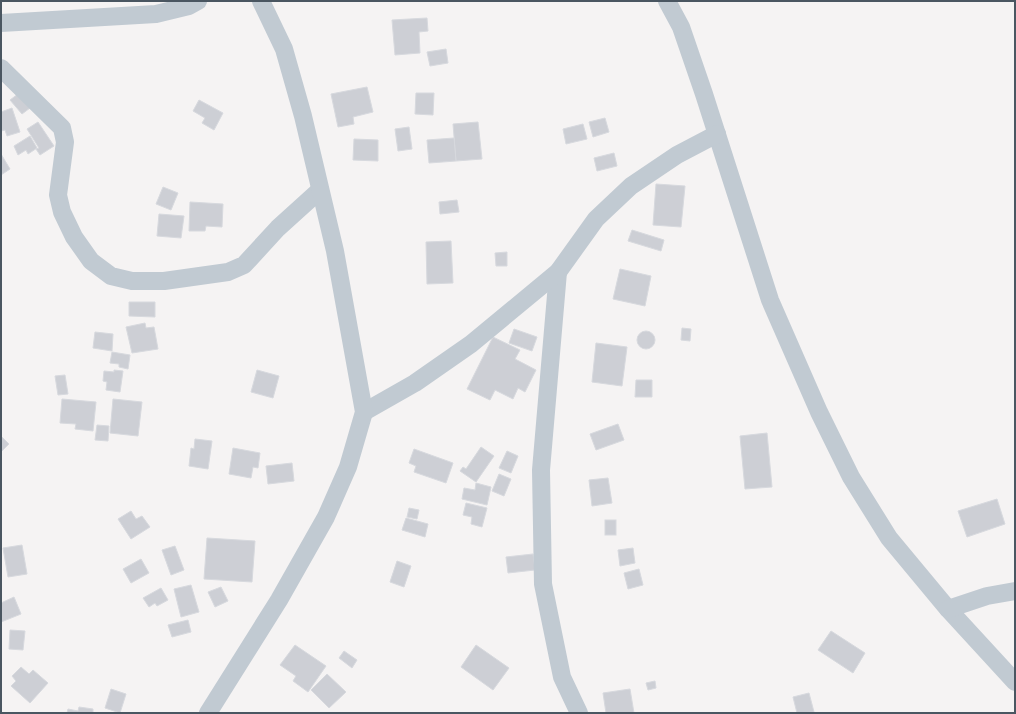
<svg xmlns="http://www.w3.org/2000/svg" width="1016" height="714" font-family="Quicksand,sans-serif">
<style>
.building{fill:#cdcfd5;stroke:#d7d9de}
.lines{fill:none;stroke-linecap:round;stroke-linejoin:round}
.street{stroke:#c1cad2;stroke-width:18}
</style>
<rect width="100%" height="100%" fill="#f5f3f3"/>
<g class="building">
<polygon points="427,18 428,31 419,32 420,53 395,55 392,20"/>
<polygon points="446,49 448,63 430,66 427,52"/>
<polygon points="367,87 373,112 353,117 354,124 338,127 331,94"/>
<polygon points="416,93 434,93 433,115 415,114"/>
<polygon points="18,94 30,108 22,114 10,100"/>
<polygon points="199,100 223,113 214,130 202,123 205,118 193,111"/>
<polygon points="12,108 20,132 7,136 5,130 1,131 1,112"/>
<polygon points="605,118 609,132 593,137 589,122"/>
<polygon points="38,122 54,146 40,155 36,149 39,148 27,129"/>
<polygon points="478,122 482,159 456,161 453,124"/>
<polygon points="583,124 587,139 566,144 563,129"/>
<polygon points="409,127 412,149 398,151 395,129"/>
<polygon points="30,136 37,148 28,154 26,150 18,155 14,146"/>
<polygon points="454,138 456,161 429,163 427,140"/>
<polygon points="354,139 378,140 378,161 353,160"/>
<polygon points="614,153 617,166 597,171 594,158"/>
<polygon points="1,154 10,169 1,175"/>
<polygon points="656,184 685,186 681,227 653,225"/>
<polygon points="163,187 178,193 171,210 156,204"/>
<polygon points="457,200 459,212 440,214 439,202"/>
<polygon points="190,202 223,204 222,227 206,226 205,231 189,231"/>
<polygon points="159,214 184,216 181,238 157,236"/>
<polygon points="632,230 664,240 661,251 628,241"/>
<polygon points="451,241 453,283 427,284 426,242"/>
<polygon points="507,252 507,266 496,266 495,253"/>
<polygon points="620,269 651,276 645,306 613,299"/>
<polygon points="129,302 155,302 155,317 129,316"/>
<polygon points="145,323 146,328 154,327 158,349 132,353 126,327"/>
<polygon points="682,328 691,329 690,341 681,340"/>
<polygon points="514,329 537,337 532,351 509,343"/>
<circle cx="646" cy="340" r="9"/>
<polygon points="95,332 113,334 112,351 93,348"/>
<polygon points="493,337 520,350 515,359 536,370 525,392 518,388 513,399 495,390 490,400 467,389"/>
<polygon points="596,343 627,347 622,386 592,382"/>
<polygon points="112,352 130,355 128,369 119,367 119,364 110,363"/>
<polygon points="114,370 123,371 120,392 106,390 107,382 103,381 104,371 114,372"/>
<polygon points="257,370 279,376 273,398 251,392"/>
<polygon points="65,375 68,394 58,395 55,376"/>
<polygon points="636,380 652,380 652,397 635,397"/>
<polygon points="62,399 96,402 93,431 75,429 76,424 60,423"/>
<polygon points="113,399 142,402 138,436 110,433"/>
<polygon points="618,424 624,440 596,450 590,434"/>
<polygon points="97,425 109,426 108,441 95,440"/>
<polygon points="767,433 772,487 745,489 740,436"/>
<polygon points="1,436 9,444 1,452"/>
<polygon points="195,439 212,441 208,469 189,466 191,448 194,449"/>
<polygon points="481,447 494,456 476,482 460,471 463,467 466,469"/>
<polygon points="233,448 260,453 258,468 253,467 251,478 229,474"/>
<polygon points="414,449 453,463 446,483 414,472 416,466 409,463"/>
<polygon points="507,451 518,456 511,473 499,468"/>
<polygon points="292,463 294,481 268,484 266,466"/>
<polygon points="499,474 511,479 504,496 492,491"/>
<polygon points="608,478 612,503 592,506 589,480"/>
<polygon points="476,483 491,487 487,505 462,499 464,488 475,490"/>
<polygon points="997,499 1005,524 967,537 958,511"/>
<polygon points="466,503 487,508 482,527 471,524 472,517 463,515"/>
<polygon points="409,508 419,510 417,519 407,517"/>
<polygon points="131,511 136,519 142,516 150,527 131,539 118,519"/>
<polygon points="406,518 428,524 425,537 402,530"/>
<rect x="605" y="520" width="11" height="15"/>
<polygon points="207,538 255,541 252,582 204,579"/>
<polygon points="22,545 27,574 8,577 3,548"/>
<polygon points="175,546 184,570 171,575 162,550"/>
<polygon points="633,548 635,563 620,566 618,550"/>
<polygon points="533,554 535,570 508,573 506,557"/>
<polygon points="141,559 149,573 131,583 123,569"/>
<polygon points="397,561 411,566 404,587 390,582"/>
<polygon points="639,569 643,585 628,589 624,573"/>
<polygon points="191,585 199,612 181,617 174,589"/>
<polygon points="221,587 228,601 215,607 208,592"/>
<polygon points="161,588 168,600 157,606 155,603 149,607 143,598"/>
<polygon points="14,597 21,614 1,622 1,603"/>
<polygon points="188,620 191,632 172,637 168,625"/>
<polygon points="10,630 25,631 23,650 9,649"/>
<polygon points="831,631 865,653 853,673 818,650"/>
<polygon points="295,645 326,666 308,692 293,681 296,676 280,665"/>
<polygon points="476,645 509,668 493,690 461,667"/>
<polygon points="344,651 357,660 352,668 339,658"/>
<polygon points="21,667 29,674 33,670 48,683 30,703 11,686 16,681 12,676"/>
<polygon points="327,674 346,692 329,708 311,690"/>
<polygon points="655,681 656,688 648,690 646,683"/>
<polygon points="111,689 126,694 120,713 105,708"/>
<polygon points="630,689 634,713 606,713 603,693"/>
<polygon points="809,693 814,712 797,713 793,697"/>
<polygon points="79,707 93,709 93,713 67,713 68,709 78,711"/>
</g>
<g class="lines">
<g class="street">
<polyline points="667,1 681,27 704,94 770,300 819,412 851,477 889,538 948,609 1015,682"/>
<polyline points="1,23 156,14 189,6 198,1"/>
<polyline points="1,68 62,128 65,142 58,195 62,212 74,237 91,261 111,276 132,281 164,281 228,272 244,265 278,228 320,190"/>
<polyline points="558,272 541,470 543,584 562,677 579,713"/>
<polyline points="364,412 415,383 471,344 558,272 596,219 631,186 677,155 717,134"/>
<polyline points="948,609 987,596 1015,591"/>
<polyline points="208,713 279,600 326,517 348,467 364,412 335,251 303,116 284,49 261,1"/>
</g>
</g>
<rect width="1016" height="714" fill="none" stroke="#4a5661" stroke-width="4"/>
</svg>
